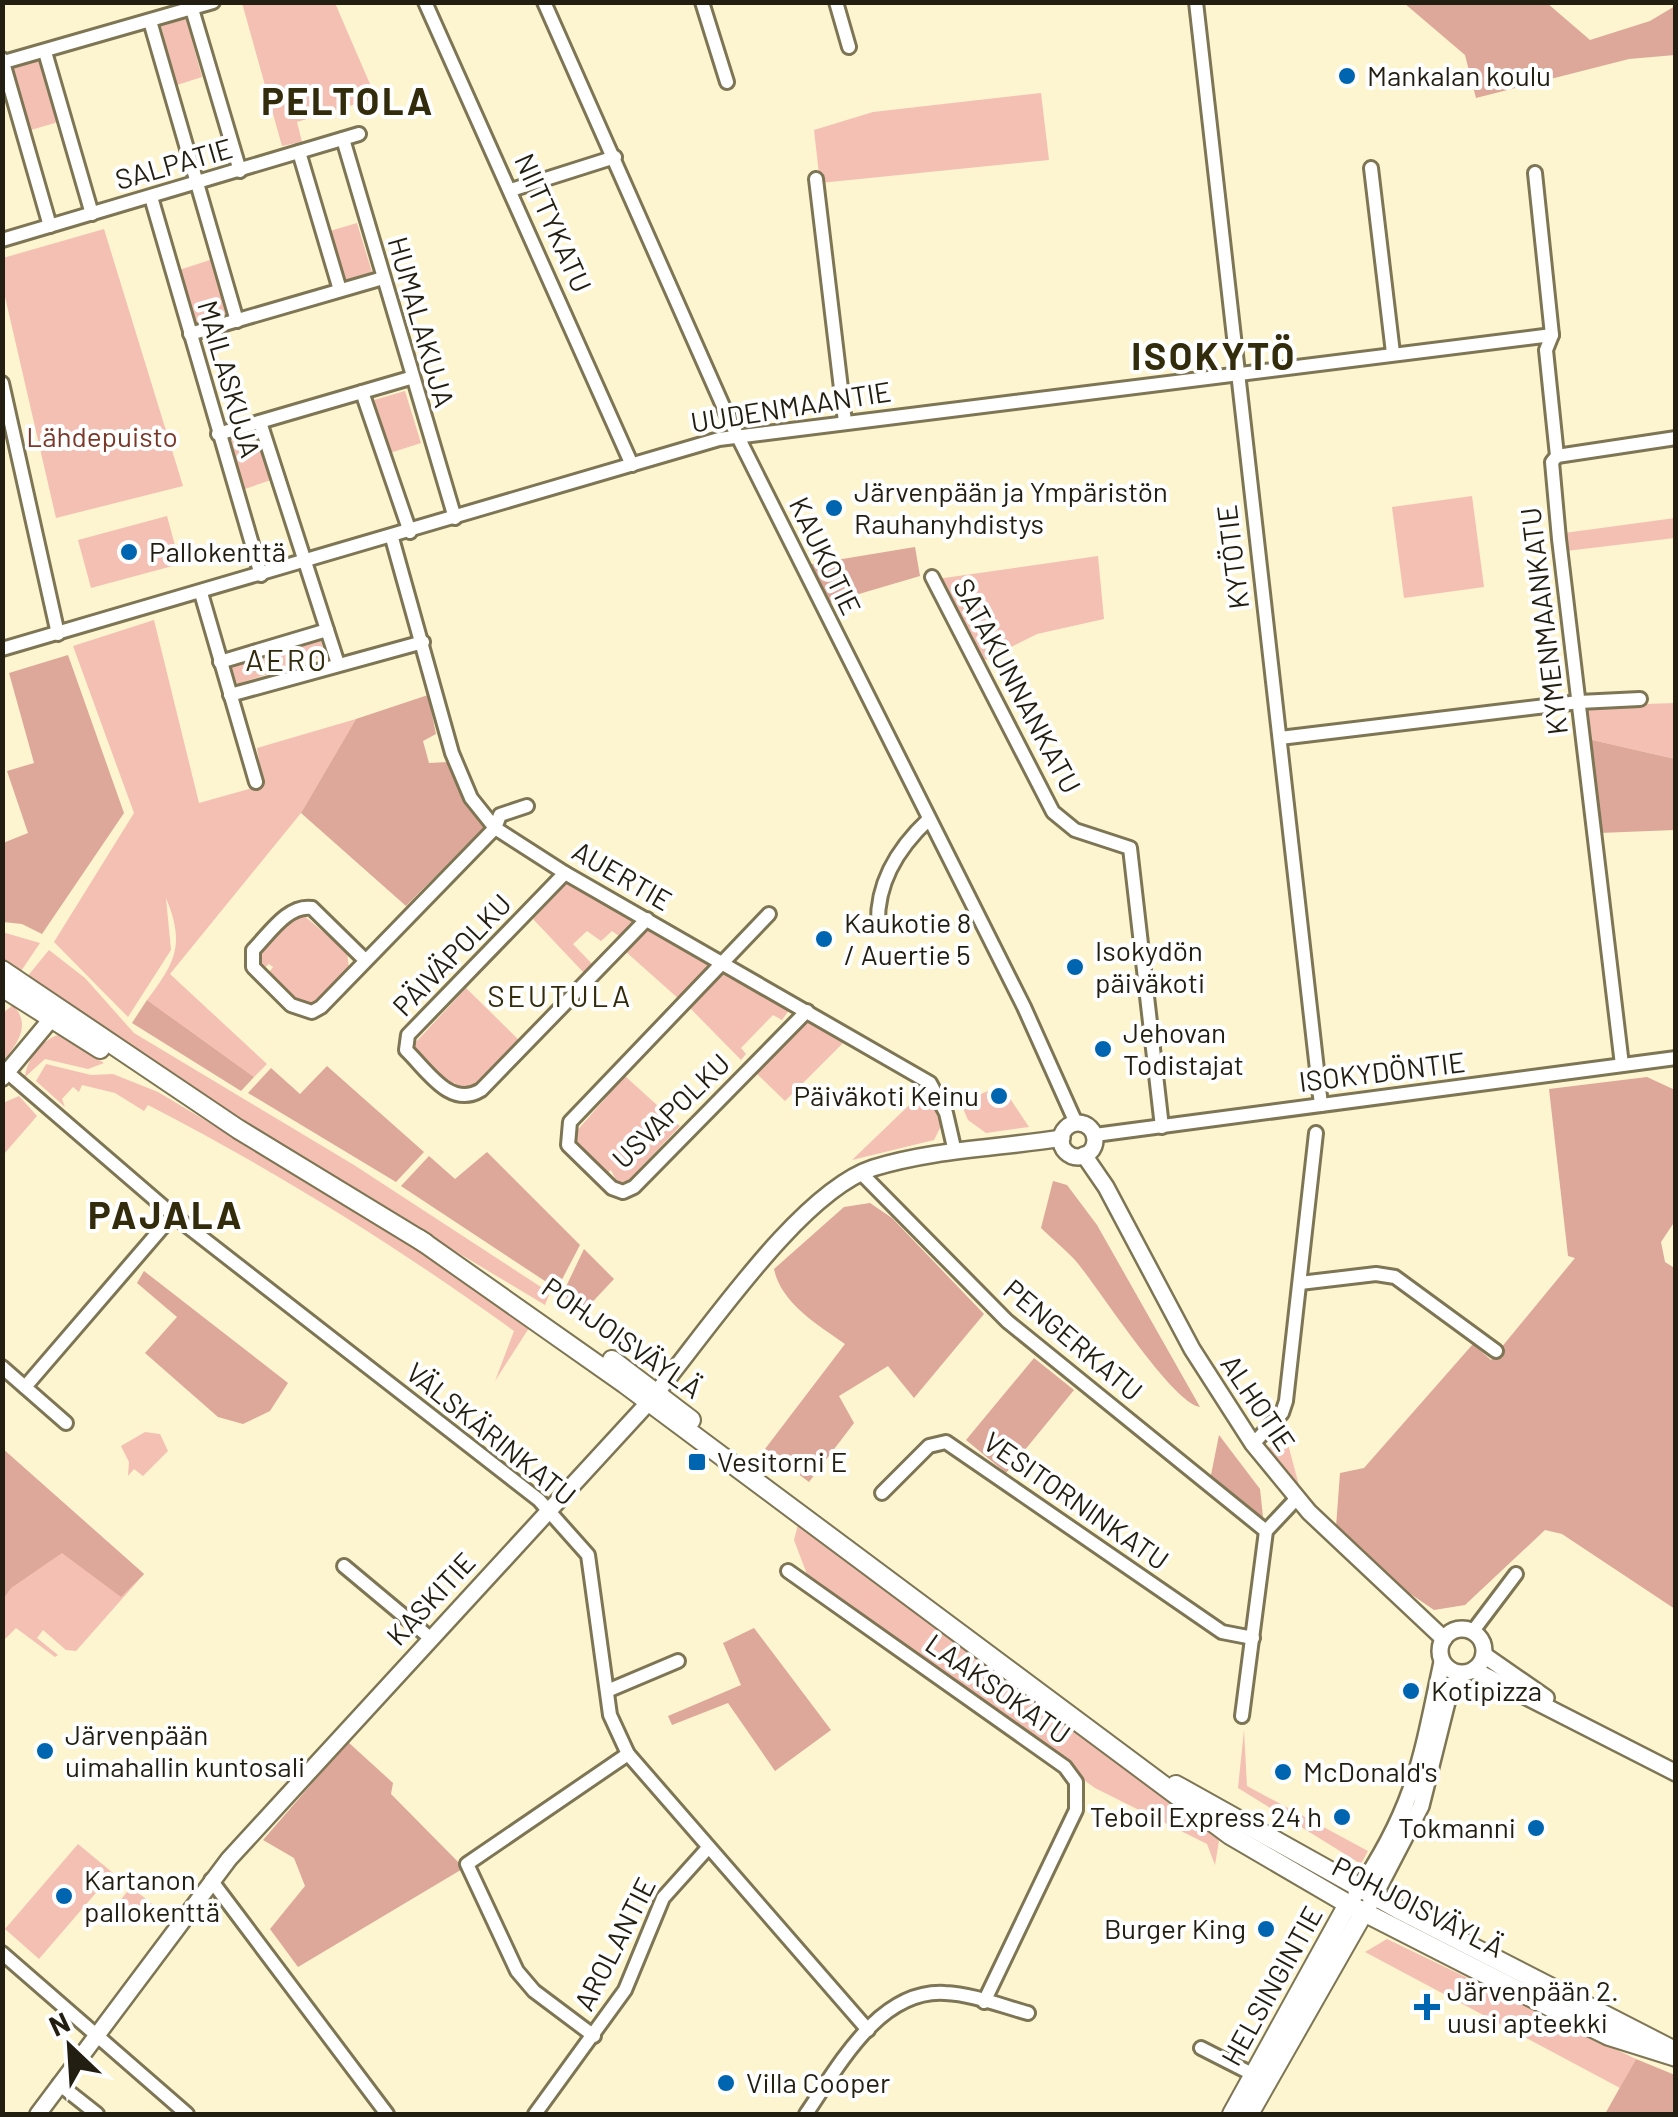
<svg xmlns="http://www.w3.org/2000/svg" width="1678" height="2117" font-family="Barlow,sans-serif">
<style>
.green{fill:#f4c0b3}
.forest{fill:#dda799}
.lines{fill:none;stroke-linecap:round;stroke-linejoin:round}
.minor-casing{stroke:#7d7554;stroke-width:18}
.tertiary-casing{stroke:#7d7554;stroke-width:20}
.secondary-casing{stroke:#7d7554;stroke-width:22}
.minor{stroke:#fff;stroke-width:12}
.tertiary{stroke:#fff;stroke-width:15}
.secondary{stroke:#fff;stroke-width:18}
.poi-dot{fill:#0065b1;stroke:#fff;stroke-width:4}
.labels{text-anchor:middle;stroke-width:8;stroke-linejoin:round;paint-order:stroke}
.poi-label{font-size:28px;fill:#221e11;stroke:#fff;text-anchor:start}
.street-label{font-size:28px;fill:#221e11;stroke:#fff}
.park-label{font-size:28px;fill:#7b3828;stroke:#fff}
.neighbourhood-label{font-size:30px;letter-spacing:2.5px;fill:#322b0c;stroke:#fff}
.district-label{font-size:38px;font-weight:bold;letter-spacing:2.5px;fill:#322b0c;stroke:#fff}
</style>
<rect width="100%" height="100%" fill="#fdf5d0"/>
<g class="green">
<polygon points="242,3 335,3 376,98 297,122 302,142 282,146"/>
<polygon points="186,19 202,77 177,85 161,26"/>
<polygon points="40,59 58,122 31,130 12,67"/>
<polygon points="1041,93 1049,160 820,183 814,130 873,112"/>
<polygon points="357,223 372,272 345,280 330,231"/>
<polygon points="104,229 183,486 56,518 3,288 3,258"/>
<polygon points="210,260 227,315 196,324 179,270"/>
<polygon points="405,391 421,443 390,453 374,400"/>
<polygon points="255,429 271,480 242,490 226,438"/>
<polygon points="1472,496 1484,587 1404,598 1392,507"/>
<polygon points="167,516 180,564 91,588 78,540"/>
<polygon points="1675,518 1675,538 1566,551 1564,533"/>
<polygon points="1098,556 1104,619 1037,634 979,663 937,579"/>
<path d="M154,620L199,803L263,785L257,748L356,719L301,813L170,974L267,1064L254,1077L147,1000C176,962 185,944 166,898L171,950L128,1017L54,942L134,813L73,646Z"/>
<polygon points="320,638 325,656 237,684 231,665"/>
<polygon points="1675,703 1675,759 1588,739 1584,706"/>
<polygon points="569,881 637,921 619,936 612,931 601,941 587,931 573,944 593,965 584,973 533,919"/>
<polygon points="302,914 347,952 349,968 316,1004 305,1008 294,1003 267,975 273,967 269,964 263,969 260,955 295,916"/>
<polygon points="647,928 710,960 712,968 680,1000 625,951"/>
<polygon points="2,932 40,943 19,974 3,963"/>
<polygon points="49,950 85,978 134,1033 354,1165 544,1289 549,1295 545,1305 235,1119 26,978"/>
<polygon points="725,969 792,1006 782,1020 773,1015 741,1048 746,1054 741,1060 690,1008"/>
<polygon points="466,988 520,1041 471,1089 454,1090 455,1082 449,1088 415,1050 416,1042"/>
<path d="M13,1005C32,1026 17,1043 3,1062V1013Z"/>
<polygon points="808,1014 847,1039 785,1101 753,1070"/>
<path d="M58,1035L63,1036L104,1063L88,1069L45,1059L25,1077C27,1059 42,1040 58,1035Z"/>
<path d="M46,1064L91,1075L113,1074L158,1092L421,1250L529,1328L495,1381L514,1331C398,1247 276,1171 148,1105L144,1111L115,1093L82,1085L79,1092L73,1087L62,1099L65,1107L36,1081Z"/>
<polygon points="625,1076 680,1126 626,1183 617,1182 611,1170 606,1174 577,1147 574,1134"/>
<polygon points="927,1088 941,1126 934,1140 852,1160"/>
<polygon points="977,1090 981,1094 988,1091 999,1103 1009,1097 1029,1127 986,1133 968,1120 959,1099"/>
<polygon points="19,1096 37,1116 4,1154 3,1103"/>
<polygon points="1279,1427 1284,1429 1301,1493 1269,1453 1271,1437"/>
<polygon points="145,1432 160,1434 168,1451 143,1476 134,1469 128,1476 129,1462 121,1446"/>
<polygon points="3,1449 144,1574 76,1651 66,1650 43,1630 37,1638 58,1655 55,1657 16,1628 3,1641"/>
<polygon points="798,1525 1215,1830 1219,1841 1215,1865 1207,1844 1095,1788 811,1585 794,1540"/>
<polygon points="1244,1730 1247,1786 1368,1851 1361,1864 1238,1788"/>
<polygon points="78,1844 113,1873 39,1959 5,1929"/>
<polygon points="131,1887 157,1908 144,1923 119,1902"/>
<polygon points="1387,1939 1636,2059 1620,2088 1365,1952"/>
</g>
<g class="forest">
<polygon points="1404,3 1547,3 1590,40 1650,21 1675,6 1675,55 1629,59 1476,98 1465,55"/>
<polygon points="915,547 920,576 825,604 806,565"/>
<polygon points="68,655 124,813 42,934 22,924 3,922 3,843 28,833 7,771 34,763 9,673"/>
<polygon points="428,695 436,734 423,741 429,763 448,762 464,801 485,826 406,906 301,813 356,719"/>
<polygon points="1588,739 1675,759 1675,830 1599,833"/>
<polygon points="147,1000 254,1077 241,1091 132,1023"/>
<polygon points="327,1066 424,1152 396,1182 248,1093 271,1068 300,1094"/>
<polygon points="1647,1077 1675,1090 1675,1221 1661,1242 1665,1262 1676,1269 1675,1609 1562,1534 1545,1530 1465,1605 1434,1610 1396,1584 1336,1527 1340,1473 1364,1468 1473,1344 1491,1360 1575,1258 1568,1256 1549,1089"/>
<polygon points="487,1152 580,1245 557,1289 401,1186 429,1156 455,1179"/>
<path d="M1053,1181L1067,1185L1097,1225L1200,1407C1171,1402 1099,1288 1075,1260C1065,1249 1052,1239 1041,1228Z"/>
<path d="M870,1203L892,1218L984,1314L914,1398L888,1366L839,1396L854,1423L809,1482L765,1449L845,1344C818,1325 781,1303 774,1269L844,1207Z"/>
<polygon points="584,1249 614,1279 583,1312 562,1295"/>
<polygon points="144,1271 288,1383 270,1411 243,1424 218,1417 145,1353 177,1317 137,1283"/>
<polygon points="1034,1358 1074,1390 1006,1473 966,1440"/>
<polygon points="1219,1435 1260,1489 1263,1517 1258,1519 1210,1480"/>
<polygon points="3,1449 144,1574 121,1597 62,1553 11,1588 3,1599"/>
<polygon points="754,1628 831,1730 775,1771 728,1703 672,1725 668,1716 741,1685 723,1643"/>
<polygon points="348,1742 393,1783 391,1794 464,1868 298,1967 270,1929 305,1886 294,1858 263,1840"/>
<polygon points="1636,2059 1675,2075 1675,2114 1605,2114"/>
</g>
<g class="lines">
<g class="minor-casing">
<g id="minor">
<polyline points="425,2 632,465"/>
<polyline points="544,2 727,415 1024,1007 1076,1123"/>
<polyline points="702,2 727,82"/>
<polyline points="836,2 849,47"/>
<polyline points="1196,2 1321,1105"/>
<polyline points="192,9 240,171"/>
<polyline points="150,21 237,321"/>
<polyline points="45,52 92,214"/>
<polyline points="2,59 50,226"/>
<polyline points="4,62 213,2"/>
<polyline points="343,139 455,518"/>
<polyline points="299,152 340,290"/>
<polyline points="1371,168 1393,353"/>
<polyline points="1535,173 1552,335 1546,350 1557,456 1552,462 1559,539 1622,1065"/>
<polyline points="816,179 845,422"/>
<polyline points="511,190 615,157"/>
<polyline points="151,197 261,575"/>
<polyline points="2,240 359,134"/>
<polyline points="190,334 383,278"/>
<polyline points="2,383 58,634"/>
<polyline points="362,392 410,532"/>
<polyline points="260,422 338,664"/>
<polyline points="218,434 410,378"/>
<polyline points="1557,456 1676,438"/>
<polyline points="392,538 452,753 471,798 495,828 565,873 930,1083 946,1113 955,1152"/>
<polyline points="932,577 1053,812 1075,830 1130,848 1162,1127"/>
<polyline points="201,593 256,782"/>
<polyline points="2,649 719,439 1552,335"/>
<polyline points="220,662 327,630"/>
<polyline points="230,695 423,642"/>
<polyline points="1280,738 1579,702 1640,699"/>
<path d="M565,873L408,1035L406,1050C427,1070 450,1109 481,1090L647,919"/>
<polyline points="769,914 570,1122 568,1145 612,1188 623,1192 634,1187 807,1011"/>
<path d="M878,923C877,881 899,847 929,819"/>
<path d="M365,960L312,908C288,904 269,934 253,950V967L291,1005L312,1012L321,1007L495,828L500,815L527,806"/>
<polyline points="7,1072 173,1215 539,1500 588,1555 610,1715 628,1754 868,2030"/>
<polyline points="1095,1135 1676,1058"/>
<polyline points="862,1174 1007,1321 1266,1531"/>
<polyline points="1300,1283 1376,1274 1395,1277 1496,1351"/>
<polyline points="2,1367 66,1423"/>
<polyline points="25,1387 173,1215"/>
<polyline points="1253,1444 1282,1413 1286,1401 1316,1133"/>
<polyline points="882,1493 929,1446 946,1442 1222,1632 1253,1638"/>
<polyline points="344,1566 429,1637"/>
<polyline points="788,1571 1065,1767 1076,1782 1076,1810 984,2002"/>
<polyline points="1473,1631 1516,1574"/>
<polyline points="607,1691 678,1661"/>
<polyline points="1242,1716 1266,1531 1297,1498"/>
<polyline points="211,1880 387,2114"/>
<polyline points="2,1953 187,2114"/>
<polyline points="594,2036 534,1991 517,1971 467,1864 628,1754"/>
<polyline points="1201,2048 1260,2078"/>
<polyline points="59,2084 97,2114"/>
<polyline points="535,2114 625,1990 663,1898 707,1849"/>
<path d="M806,2114C838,2067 879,1989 945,1993C972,1994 1002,2006 1028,2013"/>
</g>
</g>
<g class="tertiary-casing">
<g id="tertiary">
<polyline points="2,1078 57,1012"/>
<circle cx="1078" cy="1140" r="17"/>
<polyline points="1084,1155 1106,1187 1192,1349 1253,1444 1309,1512 1444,1639"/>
<circle cx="1462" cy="1651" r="22"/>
<polyline points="1484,1655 1546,1698"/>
<polyline points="1474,1670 1676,1773"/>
<path d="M1356,1894C1415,1807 1421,1761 1442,1662"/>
<polyline points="1370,1904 1421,1806 1451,1686 1462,1674"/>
<path d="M38,2114L229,1859L648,1403C701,1341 797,1193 873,1168C934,1149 1000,1148 1062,1138"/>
</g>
</g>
<g class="secondary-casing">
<g id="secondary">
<polyline points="2,970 238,1129 425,1243"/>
<polyline points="2,987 100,1049"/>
<polyline points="419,1239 625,1384 1230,1835 1348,1904 1562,2013 1609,2036 1676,2057"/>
<polyline points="612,1360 691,1420"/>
<polyline points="1176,1785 1398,1909 1669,2048"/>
<polyline points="1232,2114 1348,1904"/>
<polyline points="1249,2114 1364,1912"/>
</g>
</g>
<use href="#minor" class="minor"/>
<use href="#tertiary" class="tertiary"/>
<use href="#secondary" class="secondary"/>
</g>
<g class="poi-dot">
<circle cx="1347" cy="76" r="10"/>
<circle cx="834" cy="508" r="10"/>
<circle cx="129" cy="552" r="10"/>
<circle cx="824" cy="939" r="10"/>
<circle cx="1075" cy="967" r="10"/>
<circle cx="1103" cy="1049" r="10"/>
<circle cx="999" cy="1096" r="10"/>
<rect x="687" y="1452" width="20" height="20" rx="5"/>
<circle cx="1411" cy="1691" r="10"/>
<circle cx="45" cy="1751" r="10"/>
<circle cx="1283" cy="1772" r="10"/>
<circle cx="1342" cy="1817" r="10"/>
<circle cx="1536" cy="1828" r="10"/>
<circle cx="64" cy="1896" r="10"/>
<circle cx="1266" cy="1929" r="10"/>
<path d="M1422 1992h10v10h10v10h-10v10h-10v-10h-10v-10h10z"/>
<circle cx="726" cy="2083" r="10"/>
</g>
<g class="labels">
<g class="poi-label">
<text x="1367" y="86">Mankalan koulu</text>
<text x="854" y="502">Järvenpään ja Ympäristön<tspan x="854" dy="32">Rauhanyhdistys</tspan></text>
<text x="149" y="562">Pallokenttä</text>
<text x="844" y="933">Kaukotie 8<tspan x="844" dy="32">/ Auertie 5</tspan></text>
<text x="1095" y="961">Isokydön<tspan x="1095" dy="32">päiväkoti</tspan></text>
<text x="1123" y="1043">Jehovan<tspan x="1123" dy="32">Todistajat</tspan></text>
<text x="979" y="1106" text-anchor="end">Päiväkoti Keinu</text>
<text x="717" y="1472">Vesitorni E</text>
<text x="1431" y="1701">Kotipizza</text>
<text x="65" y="1745">Järvenpään<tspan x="65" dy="32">uimahallin kuntosali</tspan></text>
<text x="1303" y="1782">McDonald's</text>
<text x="1322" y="1827" text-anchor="end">Teboil Express 24 h</text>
<text x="1516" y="1838" text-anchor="end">Tokmanni</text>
<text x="84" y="1890">Kartanon<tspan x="84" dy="32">pallokenttä</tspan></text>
<text x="1246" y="1939" text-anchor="end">Burger King</text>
<text x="1447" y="2001">Järvenpään 2.<tspan x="1447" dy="32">uusi apteekki</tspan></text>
<text x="746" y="2093">Villa Cooper</text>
</g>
<g class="street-label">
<text transform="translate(174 164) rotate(-16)" y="10">SALPATIE</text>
<text transform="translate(553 223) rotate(66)" y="10">NIITTYKATU</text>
<text transform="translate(421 322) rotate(74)" y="10">HUMALAKUJA</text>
<text transform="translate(229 379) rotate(74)" y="10">MAILASKUJA</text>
<text transform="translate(791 407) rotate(-9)" y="10">UUDENMAANTIE</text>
<text transform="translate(825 556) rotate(64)" y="10">KAUKOTIE</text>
<text transform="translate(1233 557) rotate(-97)" y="10">KYTÖTIE</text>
<text transform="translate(1544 621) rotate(-97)" y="10">KYMENMAANKATU</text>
<text transform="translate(1017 686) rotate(62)" y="10">SATAKUNNANKATU</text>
<text transform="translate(622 876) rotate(30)" y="10">AUERTIE</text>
<text transform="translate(452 955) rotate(-46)" y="10">PÄIVÄPOLKU</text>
<text transform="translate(1382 1072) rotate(-7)" y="10">ISOKYDÖNTIE</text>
<text transform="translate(671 1111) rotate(-44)" y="10">USVAPOLKU</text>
<text transform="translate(622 1338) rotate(35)" y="10">POHJOISVÄYLÄ</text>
<text transform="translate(1073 1340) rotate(40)" y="10">PENGERKATU</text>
<text transform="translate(1258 1403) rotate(56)" y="10">ALHOTIE</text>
<text transform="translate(491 1434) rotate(39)" y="10">VÄLSKÄRINKATU</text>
<text transform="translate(1076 1501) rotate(35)" y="10">VESITORNINKATU</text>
<text transform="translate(431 1599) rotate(-47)" y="10">KASKITIE</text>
<text transform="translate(998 1689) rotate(35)" y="10">LAAKSOKATU</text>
<text transform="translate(1418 1907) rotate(27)" y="10">POHJOISVÄYLÄ</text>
<text transform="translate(615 1944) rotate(-63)" y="10">AROLANTIE</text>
<text transform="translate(1272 1986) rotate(-61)" y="10">HELSINGINTIE</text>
</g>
<g class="park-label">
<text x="102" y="447">Lähdepuisto</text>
</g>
<g class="neighbourhood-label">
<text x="287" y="671">AERO</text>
<text x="560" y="1007">SEUTULA</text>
</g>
<g class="district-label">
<text x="348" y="115">PELTOLA</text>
<text x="1214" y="370">ISOKYTÖ</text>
<text x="166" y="1229">PAJALA</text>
</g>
</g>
<rect width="1678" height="2117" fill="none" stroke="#221e11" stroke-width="10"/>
<g transform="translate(70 2047) rotate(335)" stroke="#ffffff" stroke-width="8" paint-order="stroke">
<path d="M0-8L18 38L0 25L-18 38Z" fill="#221e11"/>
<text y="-15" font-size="28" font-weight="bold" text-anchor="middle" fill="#221e11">N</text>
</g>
</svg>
